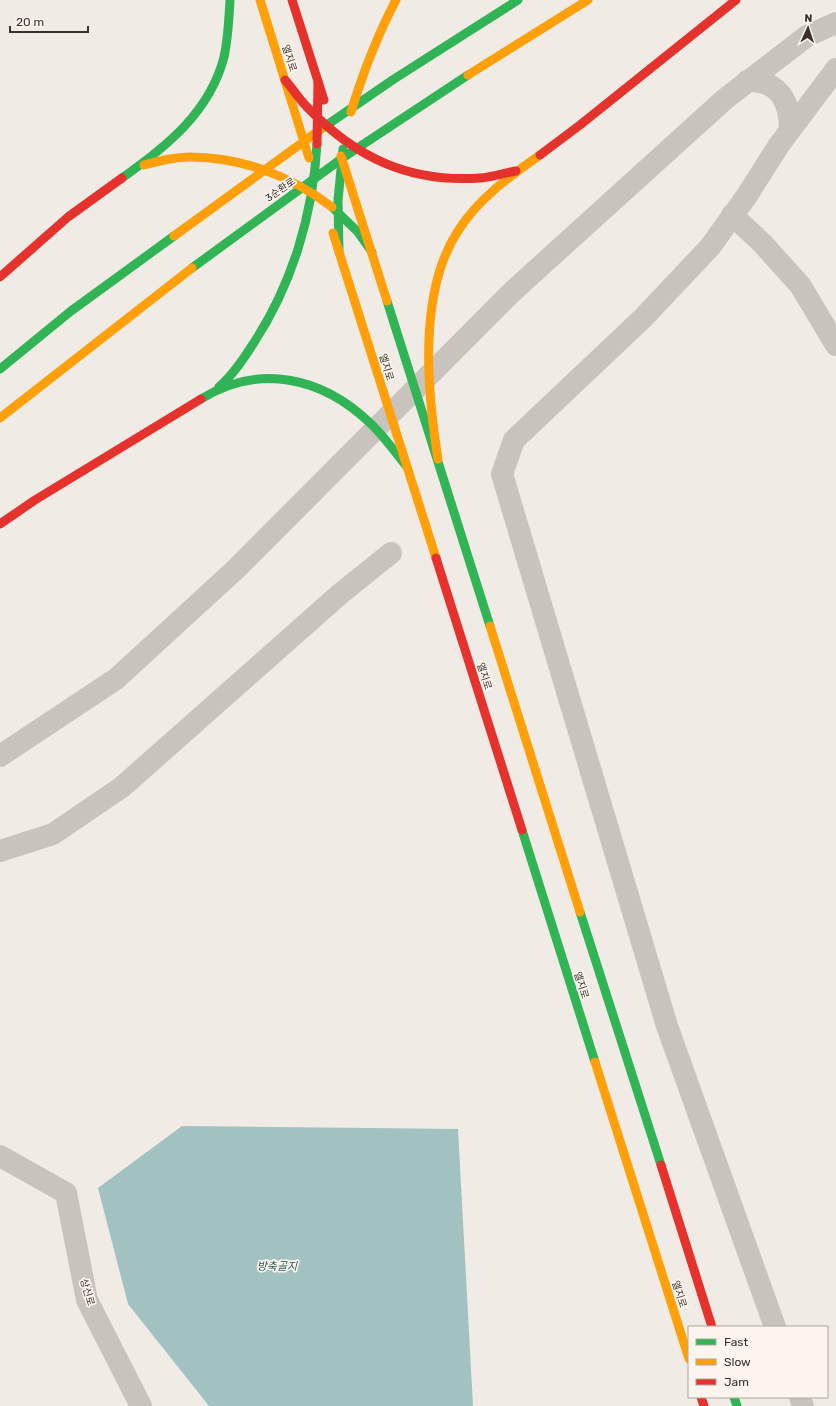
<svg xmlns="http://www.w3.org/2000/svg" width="836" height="1406" font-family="Rubik,'Noto Sans KR',sans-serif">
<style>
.water{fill:#a1c2c1}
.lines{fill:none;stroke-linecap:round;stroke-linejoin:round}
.street{stroke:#c9c3be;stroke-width:22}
.fast{stroke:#30b455;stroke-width:9}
.slow{stroke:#ff9f0a;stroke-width:9}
.jam{stroke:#e5322d;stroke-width:9}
.labels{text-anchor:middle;stroke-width:3.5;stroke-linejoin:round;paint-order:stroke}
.street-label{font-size:10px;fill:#3b302b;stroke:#fbf5ee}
.water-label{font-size:11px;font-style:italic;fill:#1f5a5e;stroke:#fbf5ee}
</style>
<rect width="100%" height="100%" fill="#f0ebe5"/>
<polygon class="water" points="182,1126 458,1129 473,1406 209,1406 128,1304 98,1188"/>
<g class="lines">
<g class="street">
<path d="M747,81C779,80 790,101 790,130"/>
<polyline points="732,215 762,243 800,285 836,345"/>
<polyline points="0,756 116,679 236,569 513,291 725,99 807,36 836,23"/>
<polyline points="0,851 53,834 122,787 340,594 391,553"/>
<polyline points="0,1156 66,1193 87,1300 141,1406"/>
<polyline points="775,1327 667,1026 502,474 514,440 643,318 710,247 746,197 779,145 836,69"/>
<polyline points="800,1397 803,1406"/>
</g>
<g class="fast">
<polyline points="321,129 394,79 518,0"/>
<path d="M122,178C166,147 210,112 224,57C228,39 229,19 230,0"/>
<polyline points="332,207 357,231 372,252"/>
<polyline points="339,252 338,200 343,149"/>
<polyline points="192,268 344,157 468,75"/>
<polyline points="387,301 490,626"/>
<polyline points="0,369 71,311 174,236"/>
<path d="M219,387C233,375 243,360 253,344C292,285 313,215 317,144"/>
<path d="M201,399C259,363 322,377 370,423C384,436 395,452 407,467"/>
<polyline points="522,830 595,1062"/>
<polyline points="580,912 661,1165"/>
<polyline points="734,1397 737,1406"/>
</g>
<g class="slow">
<polyline points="260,0 309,158"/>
<polyline points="468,75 588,0"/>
<path d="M351,112C363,73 377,36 396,0"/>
<polyline points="341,156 387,301"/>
<path d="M144,165C159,161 174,157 190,157C242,157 291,176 332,207"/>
<polyline points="333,233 436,558"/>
<polyline points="174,236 321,129"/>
<polyline points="0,418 192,268"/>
<path d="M438,459C427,390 418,292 458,231C478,199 510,176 540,155"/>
<polyline points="490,626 580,912"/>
<polyline points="595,1062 689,1359"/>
</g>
<g class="jam">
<polyline points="292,0 324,100"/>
<path d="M285,80C293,89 300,100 308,108C356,158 410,183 480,178C492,177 504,173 516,171"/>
<polyline points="317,144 318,82"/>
<polyline points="540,155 580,125 736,0"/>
<polyline points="0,277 68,217 122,178"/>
<polyline points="0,524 35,500 201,399"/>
<polyline points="436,558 522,830"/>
<polyline points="661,1165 712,1327"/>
<polyline points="701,1397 704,1406"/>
</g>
</g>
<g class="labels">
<g class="street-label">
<text transform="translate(290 58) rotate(72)" y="4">엘지로</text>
<text transform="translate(280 189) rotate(-35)" y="4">3순환로</text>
<text transform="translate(387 367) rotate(73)" y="4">엘지로</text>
<text transform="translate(485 676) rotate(72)" y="4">엘지로</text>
<text transform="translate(582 985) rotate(72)" y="4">엘지로</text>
<text transform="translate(88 1292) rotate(74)" y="4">상신로</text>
<text transform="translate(680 1294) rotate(72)" y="4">엘지로</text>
</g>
<g class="water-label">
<text x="277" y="1270">방축골지</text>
</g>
</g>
<rect x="688" y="1326" width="140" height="72" fill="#fbf5ee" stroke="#aea6a0"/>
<rect x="696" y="1339" width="20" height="6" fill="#30b455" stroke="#aea6a0"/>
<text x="724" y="1346" font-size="12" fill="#3b302b">Fast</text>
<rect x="696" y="1359" width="20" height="6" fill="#ff9f0a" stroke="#aea6a0"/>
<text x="724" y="1366" font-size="12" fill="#3b302b">Slow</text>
<rect x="696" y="1379" width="20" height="6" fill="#e5322d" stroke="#aea6a0"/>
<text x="724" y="1386" font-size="12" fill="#3b302b">Jam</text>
<g transform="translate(808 28) rotate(3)" stroke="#fbf5ee" stroke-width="3" paint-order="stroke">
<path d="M0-3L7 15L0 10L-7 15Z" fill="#3b302b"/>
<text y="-6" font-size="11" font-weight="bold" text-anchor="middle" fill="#3b302b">N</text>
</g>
<path d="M10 26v6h78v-6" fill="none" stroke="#3b302b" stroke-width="2"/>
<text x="16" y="26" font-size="12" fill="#3b302b" stroke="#fbf5ee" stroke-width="3" paint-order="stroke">20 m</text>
</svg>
